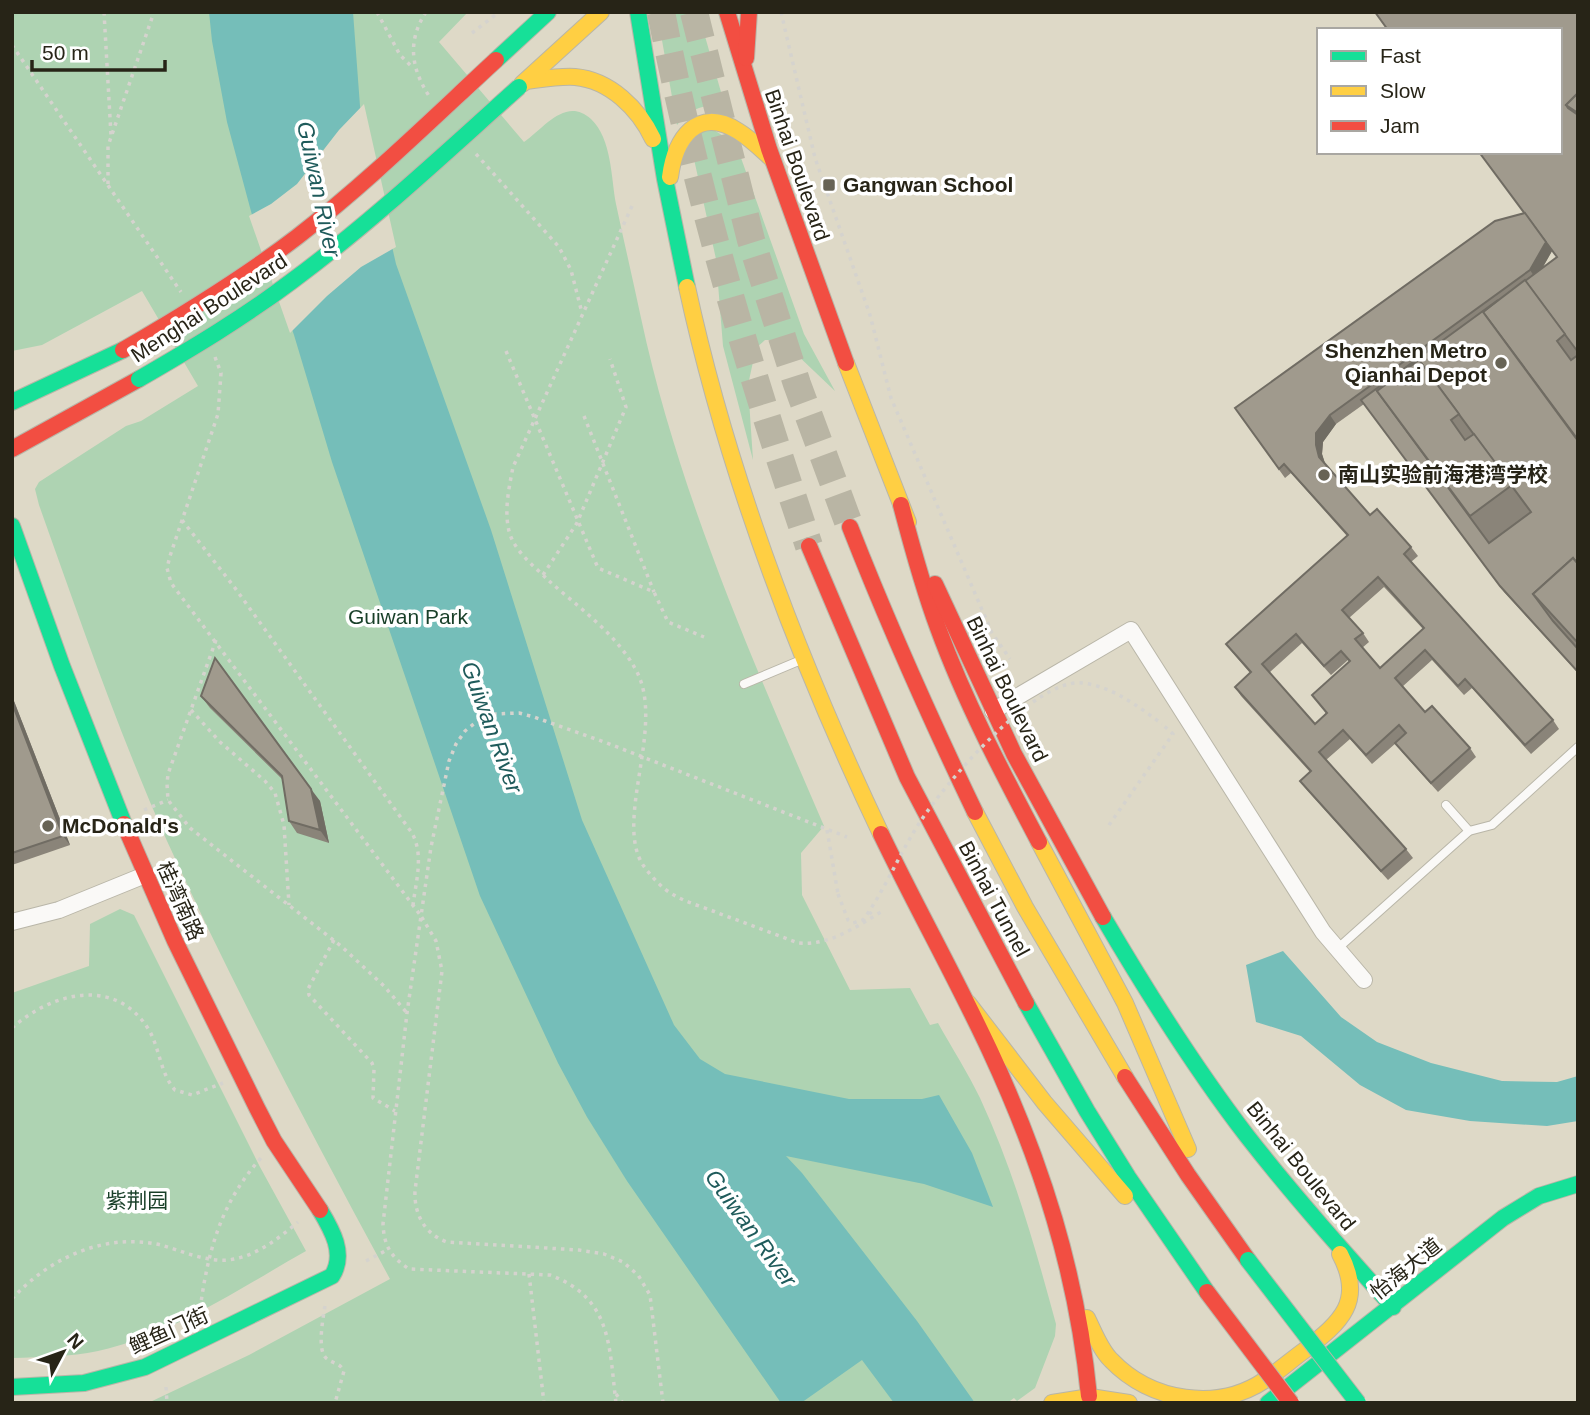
<svg xmlns="http://www.w3.org/2000/svg" width="1590" height="1415" font-family="Helvetica,'Noto Sans SC',sans-serif">
<style>
.green{fill:#aed3b2}
.water{fill:#75beb9}
.pier{fill:#ded9c7}
.lines{fill:none;stroke-linecap:round;stroke-linejoin:round}
.highway-tunnel{stroke:#b9b5a4;stroke-width:28;stroke-dasharray:28 14;stroke-linecap:butt}
.lane-casing{stroke:#b9b6a8;stroke-width:10}
.street-casing{stroke:#b9b6a8;stroke-width:18}
.fast-casing{stroke:#b9b6a8;stroke-width:18}
.slow-casing{stroke:#b9b6a8;stroke-width:18}
.jam-casing{stroke:#b9b6a8;stroke-width:18}
.path{stroke:#d5d3ce;stroke-width:3.5;stroke-dasharray:3.5 5;stroke-linecap:butt}
.lane{stroke:#faf9f7;stroke-width:8}
.street{stroke:#faf9f7;stroke-width:16}
.fast{stroke:#16e098;stroke-width:16}
.slow{stroke:#ffcf43;stroke-width:16}
.jam{stroke:#f24e42;stroke-width:16}
.fast-bridge-casing{stroke:#b9b6a8;stroke-width:18;stroke-linecap:butt}
.jam-bridge-casing{stroke:#b9b6a8;stroke-width:18;stroke-linecap:butt}
.path-bridge{stroke:#d5d3ce;stroke-width:3.5;stroke-dasharray:3.5 5;stroke-linecap:butt}
.fast-bridge{stroke:#16e098;stroke-width:16}
.jam-bridge{stroke:#f24e42;stroke-width:16}
.wall{fill:#8a8479;fill-rule:evenodd}
.shaded-wall{fill:#706c63}
.building{fill:#a09a8d;stroke:#706c63;stroke-width:2;fill-rule:evenodd}
.poi-dot{fill:#676355;stroke:#fff;stroke-width:2.5}
.labels{text-anchor:middle;stroke-width:7;stroke-linejoin:round;paint-order:stroke}
.street-label{font-size:21px;fill:#272417;stroke:#fff}
.poi-label{font-size:21px;font-weight:bold;fill:#272417;stroke:#fff;text-anchor:start}
.park-label{font-size:21px;fill:#183f28;stroke:#fff}
.water-label{font-size:23px;font-style:italic;fill:#1f5b5b;stroke:#fff}
</style>
<rect width="100%" height="100%" fill="#ded9c7"/>
<g class="green">
<path d="M12,12H468L439,42L524,142C544,128 566,96 591,119C612,139 611,178 616,204C624,242 633,280 641,318C679,495 753,661 824,826L801,853L802,895L850,990L910,988L930,1025L938,1023C952,1048 968,1073 980,1098C1014,1171 1035,1247 1056,1324L1055,1336L1035,1388L1017,1401L1014,1398L1007,1403H148L249,1355L390,1279C312,1135 235,990 167,841C118,731 79,617 39,505L35,489L39,482L126,426L141,421L198,386L142,291L42,345L12,351Z"/>
<path d="M657,12H698L725,106C704,103 690,109 677,125Z"/>
<polygon points="706,125 736,144 804,334 835,391 793,351 773,340 765,340 756,348 748,385 753,460 723,346 716,259 692,150 692,144"/>
<path d="M120,909L134,915L260,1167L306,1251C240,1288 173,1335 98,1351C70,1357 41,1357 12,1358V993L89,966L90,924Z"/>
</g>
<g class="water">
<polygon points="209,12 353,12 360,106 396,264 491,530 582,820 674,1025 700,1059 725,1074 849,1099 922,1099 939,1095 972,1153 993,1207 924,1184 786,1156 802,1173 917,1321 975,1403 894,1403 862,1360 801,1403 781,1403 627,1181 587,1117 558,1063 480,896 332,462 294,335 252,215 227,122 212,41"/>
<polygon points="1283,951 1341,1017 1377,1042 1431,1063 1502,1081 1557,1082 1578,1076 1578,1121 1547,1126 1470,1121 1406,1110 1360,1085 1301,1036 1256,1022 1246,965"/>
</g>
<polygon class="pier" points="364,104 396,247 361,267 327,296 290,333 249,216 271,204 297,184 339,130"/>
<g class="lines">
<g class="highway-tunnel">
<path d="M661,12C697,197 749,369 809,546"/>
<polyline points="694,12 751,240 797,384 850,527"/>
</g>
<g class="lane-casing">
<g id="lane">
<polyline points="744,684 801,660"/>
<polyline points="1446,805 1469,831"/>
<polyline points="1337,949 1469,831 1492,825 1578,747"/>
</g>
</g>
<g class="street-casing">
<g id="street">
<polyline points="993,711 1131,630 1323,932 1364,980"/>
<polyline points="12,922 59,910 145,875"/>
</g>
</g>
<g class="fast-casing">
<g id="fast">
<polyline points="638,12 665,179 687,287"/>
<polyline points="496,60 548,12"/>
<polyline points="12,402 123,350"/>
<polyline points="12,526 62,666 124,824"/>
<path d="M1103,917C1147,992 1194,1067 1247,1136C1293,1195 1343,1251 1393,1307"/>
<polyline points="1026,1003 1087,1111 1128,1177 1207,1292"/>
<path d="M12,1387L84,1383L145,1367L332,1276C346,1254 332,1230 320,1210"/>
<polyline points="1268,1403 1503,1218 1539,1196 1578,1184"/>
</g>
</g>
<g class="slow-casing">
<g id="slow">
<path d="M526,81C542,79 559,76 575,77C610,80 639,109 653,139"/>
<polyline points="522,84 601,12"/>
<path d="M670,177C675,139 697,105 738,131C751,139 761,149 772,159"/>
<path d="M687,287C728,476 798,659 881,834"/>
<polyline points="846,363 908,522"/>
<polyline points="975,812 1025,907 1125,1077"/>
<polyline points="1039,842 1125,1003 1188,1149"/>
<polyline points="968,1003 1044,1102 1125,1196"/>
<path d="M1087,1318C1094,1332 1100,1349 1111,1360C1151,1402 1218,1412 1265,1380C1279,1371 1291,1360 1305,1350C1341,1322 1365,1301 1340,1254"/>
<polyline points="1052,1403 1090,1397 1129,1403"/>
</g>
</g>
<g class="jam-casing">
<g id="jam">
<polyline points="727,12 769,149 846,363"/>
<polyline points="746,58 749,12"/>
<polyline points="12,449 139,379"/>
<path d="M901,505C912,547 923,588 938,628C965,702 1002,772 1039,842"/>
<path d="M850,527C888,624 930,718 975,812"/>
<polyline points="809,546 907,777 1026,1003"/>
<polyline points="935,584 1014,754 1103,917"/>
<polyline points="124,824 175,941 257,1108 274,1141 320,1210"/>
<path d="M881,834C916,907 956,978 990,1051C1042,1163 1077,1273 1089,1396"/>
<polyline points="1125,1077 1188,1175 1248,1260"/>
</g>
</g>
<g class="path">
<polyline points="104,12 111,135"/>
<polyline points="377,12 400,55 413,68"/>
<path d="M426,12C407,41 411,68 429,96"/>
<polyline points="781,12 815,158 870,315 891,398 992,633 1010,659"/>
<polyline points="472,33 499,12"/>
<polyline points="12,45 181,292"/>
<polyline points="476,154 559,247 571,270 582,313"/>
<polyline points="108,184 108,146 154,12"/>
<path d="M632,206L513,467C509,488 504,510 509,531C514,551 534,566 548,580C578,607 618,635 637,672C665,727 614,820 643,865C651,876 662,889 674,895C687,903 704,907 718,913C745,923 772,933 798,943C829,946 856,927 881,912"/>
<path d="M215,357L221,373L218,414L170,556L167,568L171,583L421,916L407,1013L383,1224C384,1246 391,1257 409,1269L550,1275C612,1298 609,1346 616,1403"/>
<polyline points="584,416 654,592"/>
<path d="M182,520L235,588L412,833C424,855 416,881 413,905"/>
<polyline points="543,575 577,523 626,407 610,359"/>
<polyline points="216,640 168,774 167,784 168,800 190,828 341,946 384,986 407,1013"/>
<polyline points="191,710 220,742 265,781 275,793 284,825 289,905"/>
<polyline points="144,810 168,800"/>
<polyline points="1109,825 1173,734 1162,724"/>
<polyline points="827,830 838,894"/>
<polyline points="869,912 874,916"/>
<polyline points="334,940 308,989 309,995 372,1063 374,1069 373,1098 395,1111"/>
<path d="M12,1028C52,992 116,976 149,1030C160,1049 160,1073 175,1090L192,1095L223,1083"/>
<polyline points="366,1261 387,1250"/>
<polyline points="529,1274 544,1403"/>
<path d="M12,1299C49,1258 105,1232 161,1245C182,1251 206,1262 228,1260C255,1257 278,1239 298,1222"/>
<path d="M325,1306C323,1318 317,1350 326,1358C333,1364 339,1362 344,1371L335,1403"/>
<path d="M199,1317C207,1255 219,1204 262,1157"/>
<polyline points="166,1387 167,1403"/>
<polyline points="616,1394 623,1403"/>
<path d="M663,1403L650,1295L638,1275L623,1262L604,1254L579,1250L447,1242C424,1234 414,1213 415,1191L442,971L436,941L421,916L431,847L449,761L456,744L465,731L475,723L495,714L519,713L534,717L607,743L847,837"/>
</g>
<use href="#lane" class="lane"/>
<use href="#street" class="street"/>
<use href="#fast" class="fast"/>
<use href="#slow" class="slow"/>
<use href="#jam" class="jam"/>
<g class="fast-bridge-casing">
<g id="fast-bridge">
<path d="M139,379C191,349 243,318 292,281C372,222 445,153 519,87"/>
<polyline points="1248,1260 1358,1403"/>
</g>
</g>
<g class="jam-bridge-casing">
<g id="jam-bridge">
<path d="M123,350C183,315 242,279 297,237C367,183 431,120 496,60"/>
<polyline points="1207,1292 1291,1403"/>
</g>
</g>
<g class="path-bridge">
<polyline points="506,351 598,568 654,592 668,622 704,637"/>
<path d="M838,894L848,920L853,923L863,920C885,890 899,854 920,822C944,785 1034,678 1082,683C1112,686 1139,707 1162,724"/>
</g>
<use href="#fast-bridge" class="fast-bridge"/>
<use href="#jam-bridge" class="jam-bridge"/>
</g>
<g class="wall">
<path d="M1578,12V673L1504,592L1364,404L1336,424L1323,442L1322,454L1325,464L1370,515L1411,547L1418,556L1411,562L1553,720L1559,729L1531,754L1472,688L1464,695L1432,660L1402,687L1425,712L1470,748L1476,757L1438,792L1402,752L1396,743L1372,764L1350,739L1326,760L1406,849L1413,858L1388,880L1307,790L1300,781L1310,772L1241,696L1235,687L1250,673L1233,653L1226,644L1347,536L1291,473L1285,478L1235,408L1524,214ZM1552,251L1557,257L1543,267ZM1384,587L1423,629L1380,668L1362,648L1369,642L1363,633L1349,618ZM1302,643L1331,675L1348,660L1349,662L1312,695L1326,713L1315,724L1269,673Z"/>
<polygon points="12,696 70,845 12,865"/>
<polygon points="201,696 320,801 329,843 297,833 289,821 283,780 210,708"/>
</g>
<g class="shaded-wall">
<polygon points="1546,242 1552,251 1536,279 1530,270"/>
<polygon points="1330,415 1336,424 1323,442 1322,454 1326,466 1319,457 1316,445 1316,433"/>
<polygon points="12,696 70,845 63,836 12,703"/>
<polygon points="311,789 320,801 329,843 320,830"/>
</g>
<g class="building">
<polygon points="1375,12 1578,12 1578,93 1566,105 1568,108 1578,115 1578,352 1525,281 1557,257 1479,152 1560,152 1560,30 1388,30"/>
<polygon points="1578,93 1578,113 1566,105"/>
<path d="M1525,213L1546,242L1530,270L1330,415L1316,433V445L1319,457L1370,515L1377,509L1411,547L1404,554L1553,720L1525,745L1465,679L1458,686L1425,650L1395,678L1425,712L1432,706L1470,748L1431,783L1395,743L1406,733L1399,725L1366,755L1343,730L1319,752L1406,849L1381,871L1300,781L1311,771L1235,687L1251,672L1226,644L1348,535L1284,464L1279,469L1235,408L1495,221ZM1378,577L1424,628L1380,668L1355,639L1363,633L1342,610ZM1296,634L1324,666L1341,651L1350,661L1312,695L1327,713L1315,724L1262,664Z"/>
<polygon points="1525,280 1565,334 1557,341 1571,360 1578,355 1578,435 1576,437 1483,312"/>
<path d="M1498,300L1483,312L1578,441V564L1573,558L1533,594L1553,621L1578,649V672L1500,586L1361,400ZM1419,360L1531,512L1489,543L1377,391Z"/>
<polygon points="1419,360 1459,414 1451,420 1465,440 1474,434 1512,485 1470,516 1377,391"/>
<polygon points="1573,558 1578,564 1578,643 1533,594"/>
<polygon points="215,658 311,789 320,830 289,821 282,776 201,696"/>
<polygon points="12,703 63,836 12,853"/>
</g>
<g class="poi-dot">
<rect x="822" y="178" width="14" height="14" rx="3.5"/>
<circle cx="1501" cy="363" r="7"/>
<circle cx="1324" cy="475" r="7"/>
<circle cx="48" cy="826" r="7"/>
</g>
<g class="labels">
<g class="street-label">
<text transform="translate(797 165) rotate(71)" y="7">Binhai Boulevard</text>
<text transform="translate(209 308) rotate(-33)" y="7">Menghai Boulevard</text>
<text transform="translate(1007 689) rotate(64)" y="7">Binhai Boulevard</text>
<text transform="translate(994 899) rotate(62)" y="7">Binhai Tunnel</text>
<text transform="translate(180 901) rotate(66)" y="7">桂湾南路</text>
<text transform="translate(1301 1166) rotate(51)" y="7">Binhai Boulevard</text>
<text transform="translate(1406 1269) rotate(-39)" y="7">怡海大道</text>
<text transform="translate(169 1331) rotate(-24)" y="7">鲤鱼门街</text>
</g>
<g class="poi-label">
<text x="843" y="192">Gangwan School</text>
<text x="1487" y="358" text-anchor="end">Shenzhen Metro<tspan x="1487" dy="24">Qianhai Depot</tspan></text>
<text x="1338" y="482">南山实验前海港湾学校</text>
<text x="62" y="833">McDonald's</text>
</g>
<g class="park-label">
<text x="408" y="624">Guiwan Park</text>
<text x="137" y="1208">紫荆园</text>
</g>
<g class="water-label">
<text transform="translate(319 189) rotate(78)" y="8">Guiwan River</text>
<text transform="translate(492 727) rotate(70)" y="8">Guiwan River</text>
<text transform="translate(751 1228) rotate(54)" y="8">Guiwan River</text>
</g>
</g>
<rect width="1590" height="1415" fill="none" stroke="#272417" stroke-width="28"/>
<rect x="1317" y="28" width="245" height="126" fill="#ffffff" stroke="#a9a7a2" stroke-width="2"/>
<rect x="1331" y="51" width="35" height="10" fill="#16e098" stroke="#a9a7a2" stroke-width="2"/>
<text x="1380" y="63" font-size="21" fill="#272417">Fast</text>
<rect x="1331" y="86" width="35" height="10" fill="#ffcf43" stroke="#a9a7a2" stroke-width="2"/>
<text x="1380" y="98" font-size="21" fill="#272417">Slow</text>
<rect x="1331" y="121" width="35" height="10" fill="#f24e42" stroke="#a9a7a2" stroke-width="2"/>
<text x="1380" y="133" font-size="21" fill="#272417">Jam</text>
<g transform="translate(63 1352) rotate(49)" stroke="#ffffff" stroke-width="5" paint-order="stroke">
<path d="M0-5L12 26L0 18L-12 26Z" fill="#272417"/>
<text y="-10" font-size="19" font-weight="bold" text-anchor="middle" fill="#272417">N</text>
</g>
<path d="M32 60v10h133v-10" fill="none" stroke="#272417" stroke-width="3.5"/>
<text x="42" y="60" font-size="21" fill="#272417" stroke="#ffffff" stroke-width="5" paint-order="stroke">50 m</text>
</svg>
